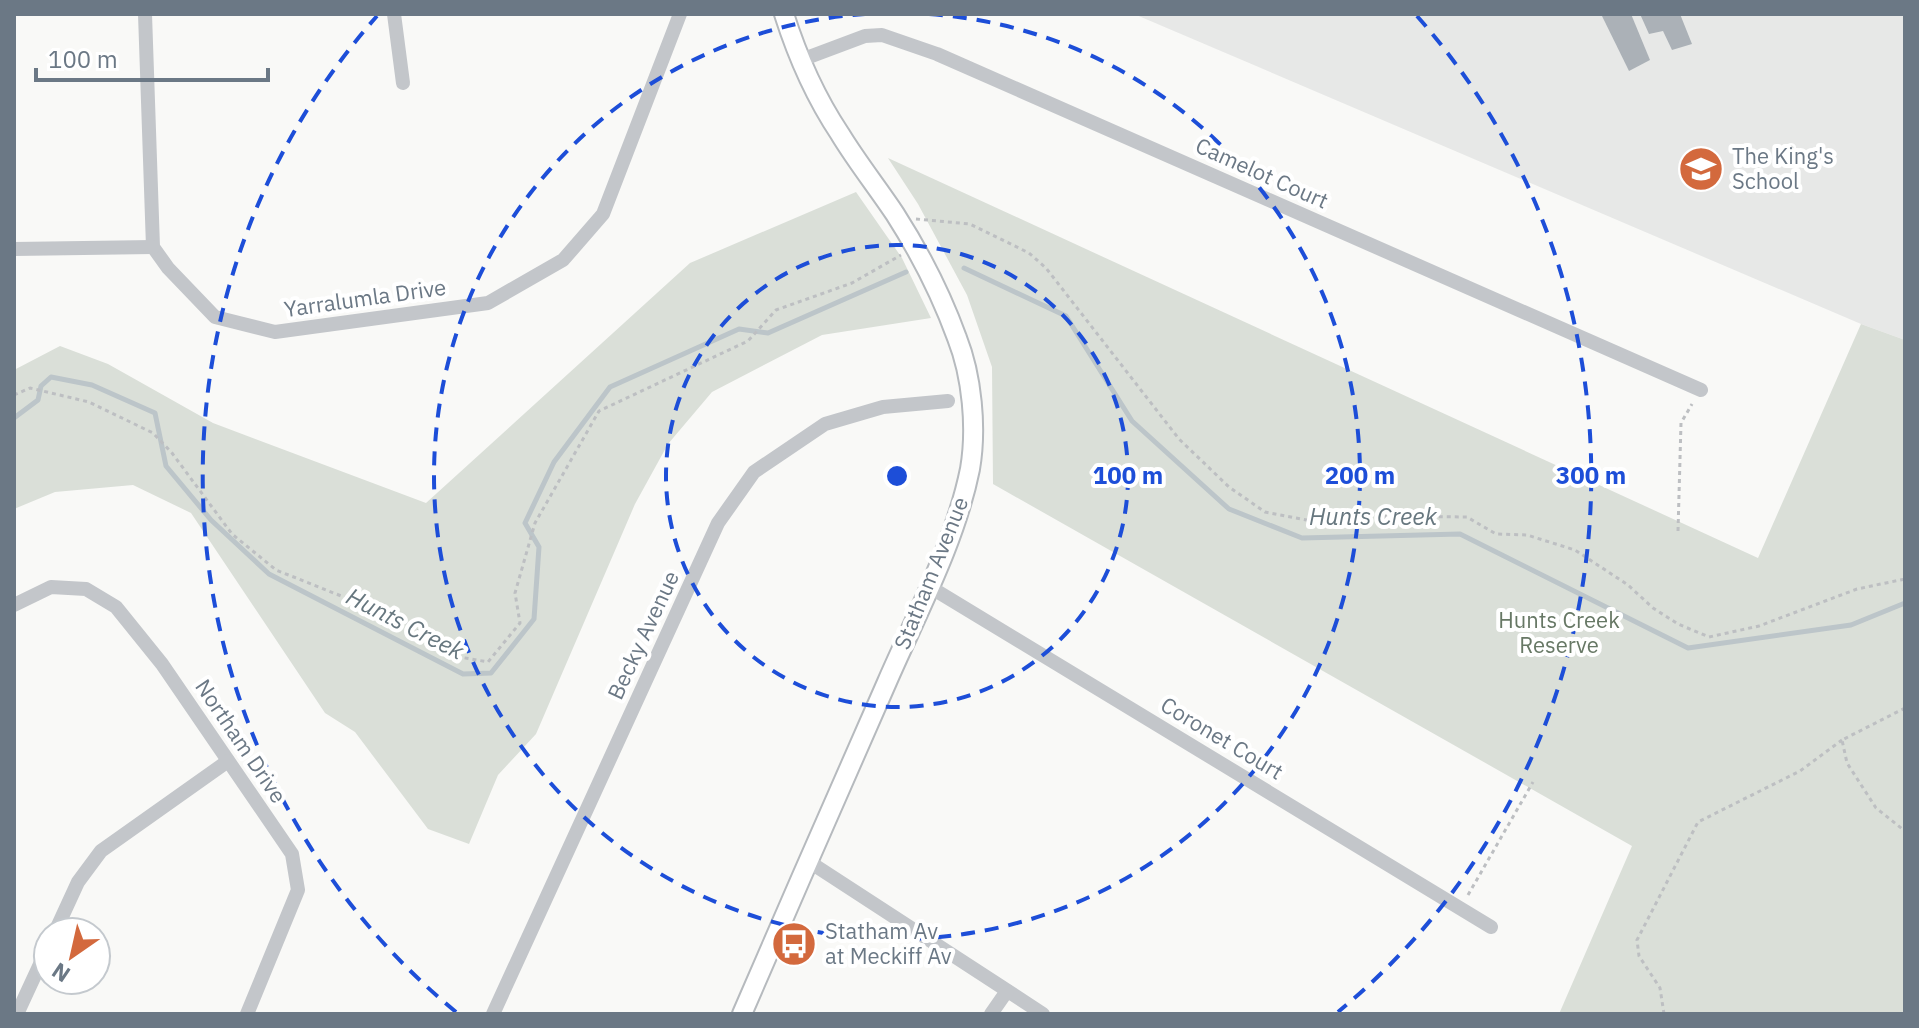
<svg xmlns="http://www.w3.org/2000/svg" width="1919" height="1028" font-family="'IBM Plex Sans',sans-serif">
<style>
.built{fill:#e7e8e7}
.green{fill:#dadfd8}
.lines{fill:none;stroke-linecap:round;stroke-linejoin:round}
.stream{stroke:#bcc5c9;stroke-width:5}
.building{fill:#abb1b7}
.secondary-casing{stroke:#b6babe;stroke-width:22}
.path{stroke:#bdbfc2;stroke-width:3;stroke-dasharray:4 4;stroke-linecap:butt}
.minor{stroke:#c3c6ca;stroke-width:14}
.secondary{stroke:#fff;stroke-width:18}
.ring{fill:none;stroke:#1d4ed8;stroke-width:4;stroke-dasharray:14 10}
.labels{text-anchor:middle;stroke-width:8;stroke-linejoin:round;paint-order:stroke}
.poi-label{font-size:22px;fill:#6b7885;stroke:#fff;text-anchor:start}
.street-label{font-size:22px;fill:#6b7885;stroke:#fff}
.park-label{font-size:22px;fill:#677865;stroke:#fff}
.water-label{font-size:24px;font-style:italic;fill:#67777f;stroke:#fff}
.centre{fill:#1d4ed8;stroke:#fff;stroke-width:4}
.ring-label{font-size:24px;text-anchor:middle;font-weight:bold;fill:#1d4ed8;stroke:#fff;stroke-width:8;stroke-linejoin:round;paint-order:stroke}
</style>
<rect width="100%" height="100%" fill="#f9f9f7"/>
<polygon class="built" points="1134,14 1905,14 1905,340 1861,324"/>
<g class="green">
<polygon points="888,158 1758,558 1861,324 1905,340 1905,1014 1559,1014 1632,846 993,484 992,367 967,295 918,204"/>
<polygon points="856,192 902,258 931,318 822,335 712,392 668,444 635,504 536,734 498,775 469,844 428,829 355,732 325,713 191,513 133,485 55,492 14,509 14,370 60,346 108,364 213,423 426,503 690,263"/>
</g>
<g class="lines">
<g class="stream">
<polyline points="964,268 1066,316 1132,421 1229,509 1302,538 1460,534 1688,648 1851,625 1905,603"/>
<polyline points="14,418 38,400 41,386 51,377 92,385 155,413 166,466 211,520 269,574 463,674 491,673 534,619 539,547 525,523 554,462 610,387 739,329 768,333 906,272"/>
</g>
</g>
<g class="building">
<polygon points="1601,14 1631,14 1650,60 1629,71"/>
<polygon points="1640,14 1680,14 1692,44 1672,50 1663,31 1649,34"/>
</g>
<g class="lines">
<g class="secondary-casing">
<path id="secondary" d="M742,1014C790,903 838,793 887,682C917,613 955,543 970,469C977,428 972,376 957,338C941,294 920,253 895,214C877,187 857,162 840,134C816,98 797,55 784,14"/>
</g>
<g class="path">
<polyline points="916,219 970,224 1029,253 1046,268 1179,439 1229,487 1265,512 1327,524 1375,516 1467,517 1496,534 1527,535 1575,550 1628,585 1653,608 1678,624 1709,637 1759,626 1857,589 1905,579"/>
<polyline points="14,395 30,388 89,402 153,433 172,453 232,534 276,570 404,621 454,656 488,662 520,623 515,593 535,523 599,411 748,341 776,310 852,283 901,255"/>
<polyline points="1678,531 1681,423 1692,404"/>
<polyline points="1905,708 1842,740 1847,763 1876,808 1905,831"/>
<polyline points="1468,895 1533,782"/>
<polyline points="1664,1014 1660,988 1639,956 1637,940 1698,822 1800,771 1842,740"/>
</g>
<g class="minor">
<polyline points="145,14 153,247 168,268 215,317 275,332 488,303 563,260 603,214 680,14"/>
<polyline points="394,14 403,83"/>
<polyline points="801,60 865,36 882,35 937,54 1701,390"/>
<polyline points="14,249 153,247"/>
<polyline points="930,587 1491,927"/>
<polyline points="14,605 51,587 86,589 116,607 162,664 292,854 298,890 247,1014"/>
<polyline points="808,861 1043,1014"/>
<polyline points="55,932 78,882 101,851 228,761"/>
<polyline points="17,1014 48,947"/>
<polyline points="493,1014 718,523 754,472 825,424 883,407 948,401"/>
<polyline points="991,1014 1007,991"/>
</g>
<use href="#secondary" class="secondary"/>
</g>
<g class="ring">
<circle cx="897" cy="476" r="231"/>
<path d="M929 14A463 463 0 1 1 865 14"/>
<path d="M456 1012A694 694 0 0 1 377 16M1417 16A694 694 0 0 1 1338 1012"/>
</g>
<defs>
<g id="school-disc" transform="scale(2.3)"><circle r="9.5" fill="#d3693d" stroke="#fff"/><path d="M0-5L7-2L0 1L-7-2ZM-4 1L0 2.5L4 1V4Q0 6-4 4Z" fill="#fff"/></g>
<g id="bus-disc" transform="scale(2.3)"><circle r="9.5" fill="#d3693d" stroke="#fff"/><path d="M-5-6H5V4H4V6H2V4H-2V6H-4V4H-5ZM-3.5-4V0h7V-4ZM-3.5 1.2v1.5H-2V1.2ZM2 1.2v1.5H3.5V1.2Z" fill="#fff"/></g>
</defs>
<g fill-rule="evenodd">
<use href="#school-disc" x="1701" y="169"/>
<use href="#bus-disc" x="794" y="944"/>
</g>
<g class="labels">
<g class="poi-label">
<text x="1732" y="164">The King's<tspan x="1732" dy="25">School</tspan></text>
<text x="825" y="939">Statham Av<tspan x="825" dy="25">at Meckiff Av</tspan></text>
</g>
<g class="street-label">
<text transform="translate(1262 173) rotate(24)" y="8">Camelot Court</text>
<text transform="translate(365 298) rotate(-8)" y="8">Yarralumla Drive</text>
<text transform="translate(931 573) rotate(-68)" y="8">Statham Avenue</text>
<text transform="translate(643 635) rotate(-65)" y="8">Becky Avenue</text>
<text transform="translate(1222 738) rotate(31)" y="8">Coronet Court</text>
<text transform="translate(241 741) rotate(56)" y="8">Northam Drive</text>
</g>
<g class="park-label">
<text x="1559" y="628">Hunts Creek<tspan x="1559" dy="25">Reserve</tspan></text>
</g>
<g class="water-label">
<text x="1373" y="525">Hunts Creek</text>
<text transform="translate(405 624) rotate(27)" y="8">Hunts Creek</text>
</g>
</g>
<circle cx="897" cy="476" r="12" class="centre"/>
<g class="ring-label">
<text x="1128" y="484">100 m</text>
<text x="1360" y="484">200 m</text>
<text x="1591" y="484">300 m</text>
</g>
<rect width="1919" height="1028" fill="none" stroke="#6b7885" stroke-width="32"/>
<g transform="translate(72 956) rotate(214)"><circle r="38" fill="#ffffff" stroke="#c4c9ce" stroke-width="2"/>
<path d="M0-6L14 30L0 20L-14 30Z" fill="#d3693d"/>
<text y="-12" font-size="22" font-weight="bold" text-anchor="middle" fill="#6b7885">N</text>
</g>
<path d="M36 68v12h232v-12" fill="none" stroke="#6b7885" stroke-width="4"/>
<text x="48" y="68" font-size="24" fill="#6b7885" stroke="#ffffff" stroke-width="6" paint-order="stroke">100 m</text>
</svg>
